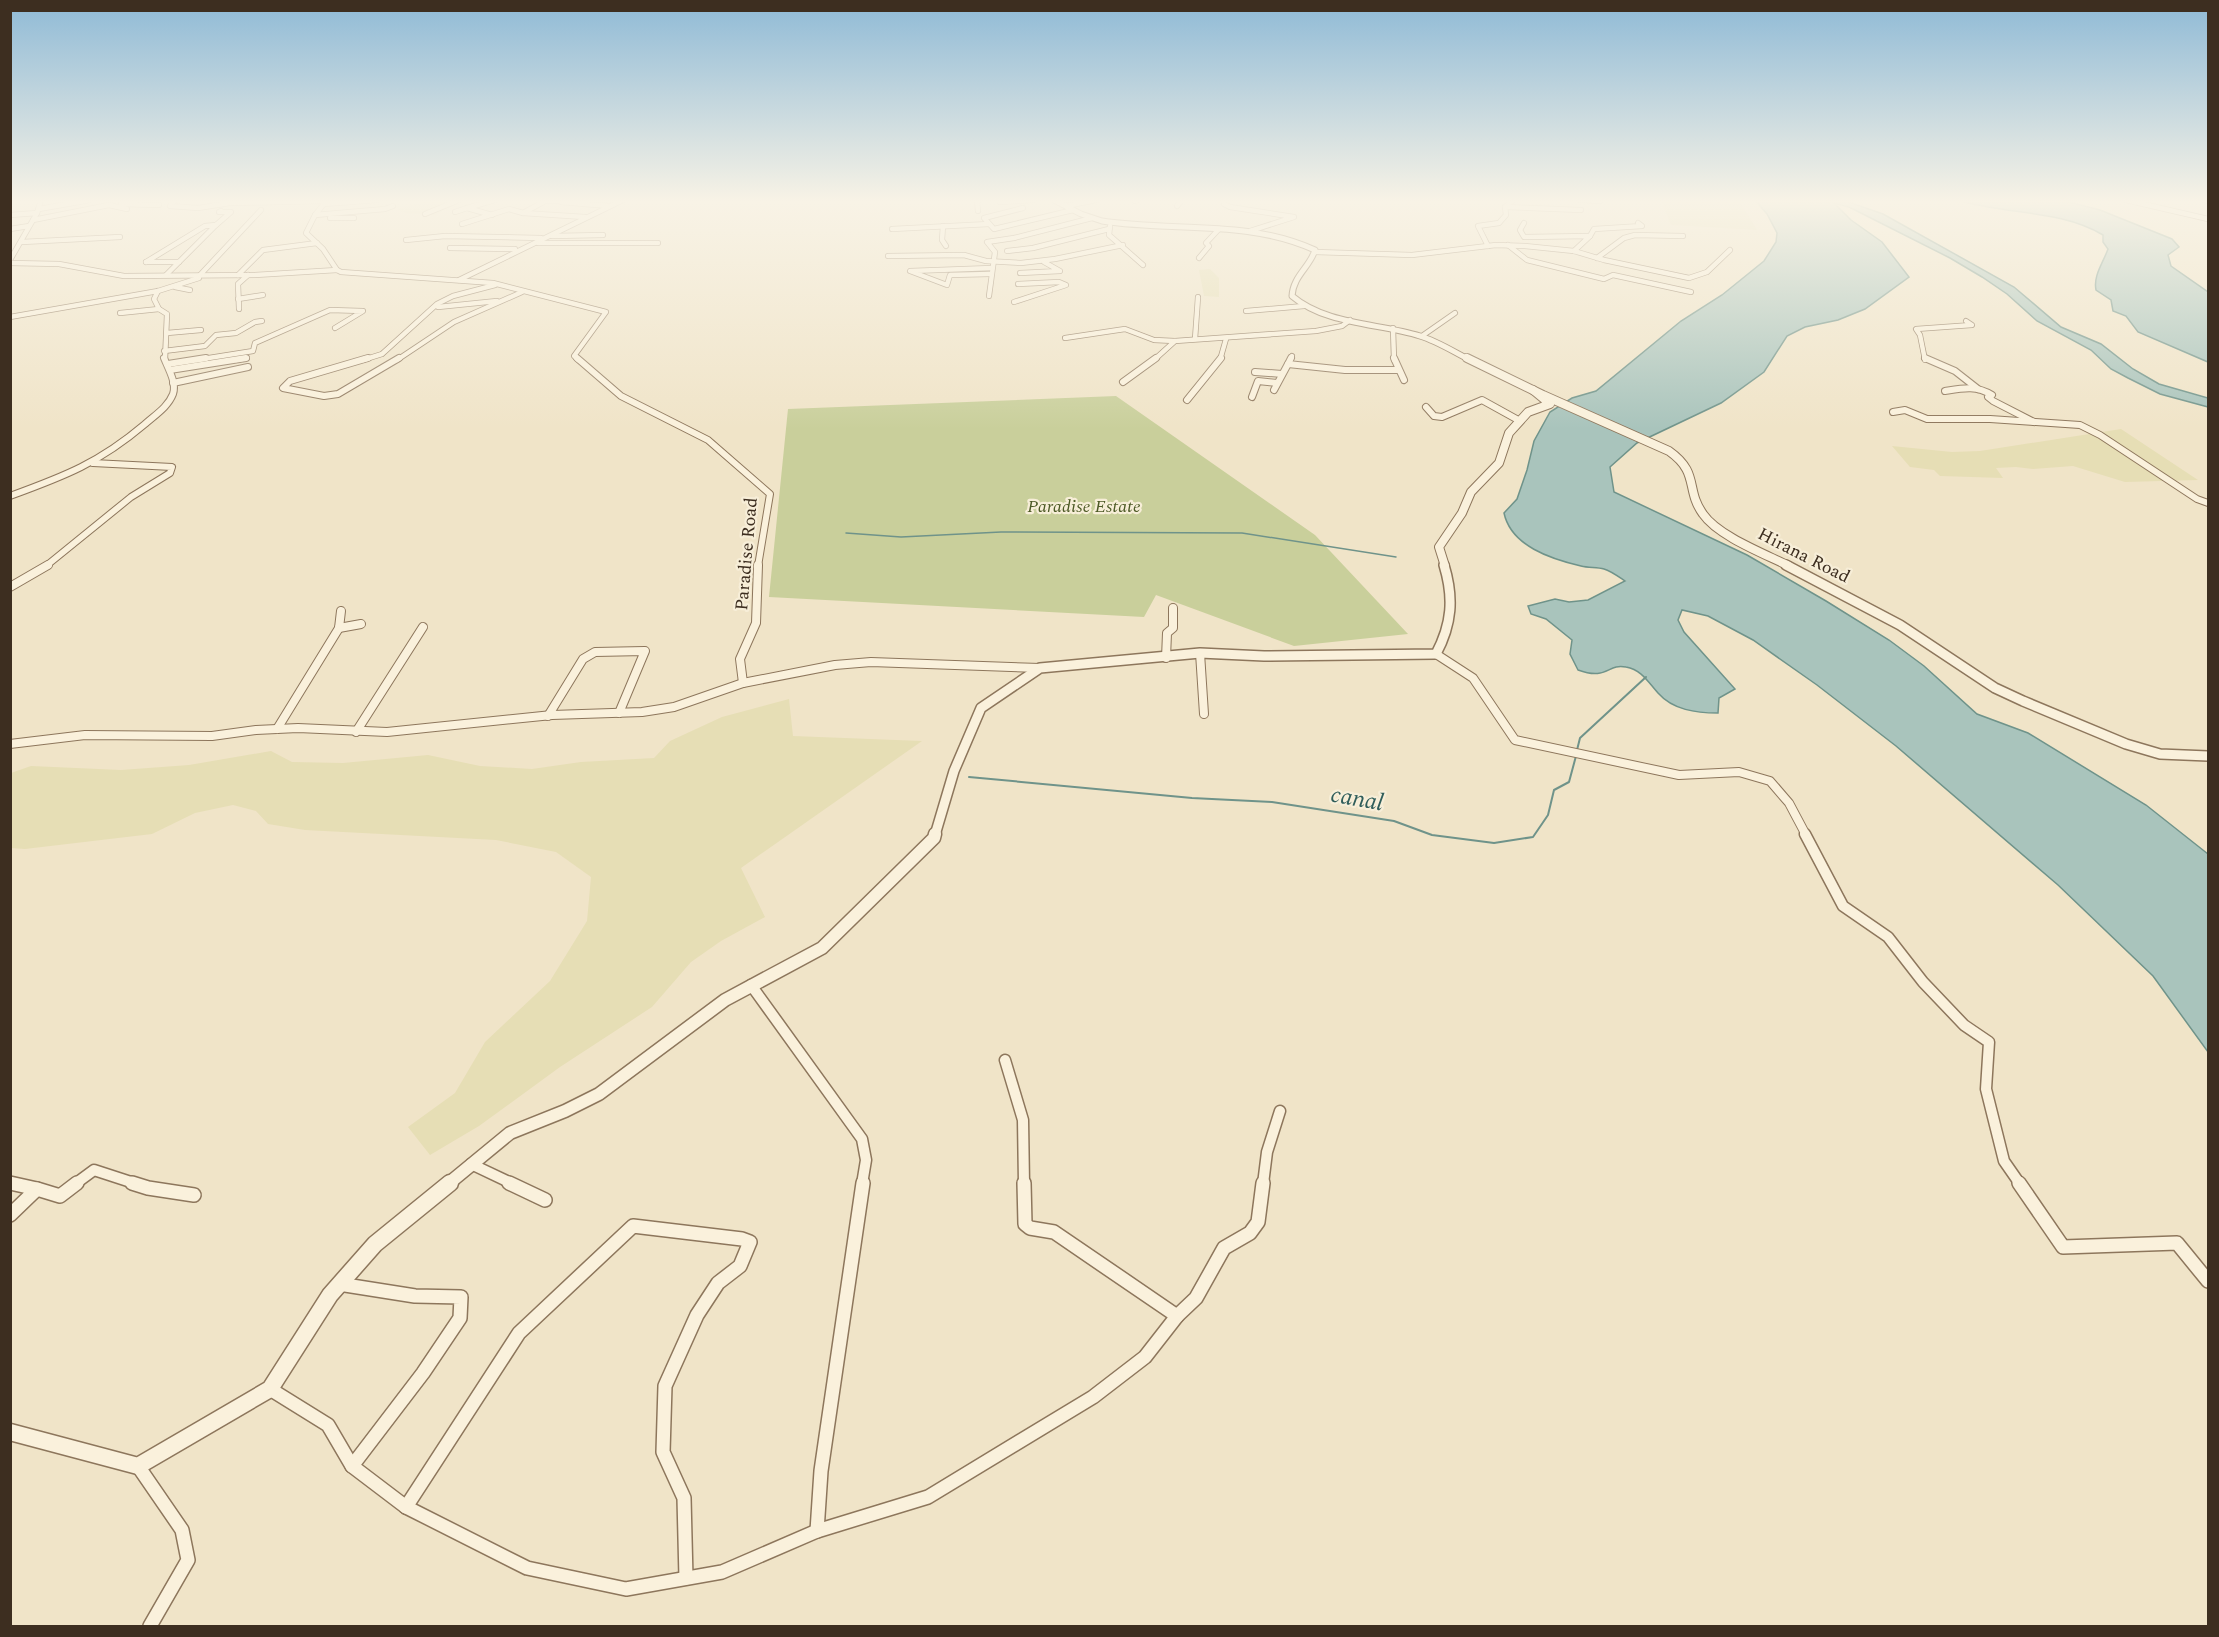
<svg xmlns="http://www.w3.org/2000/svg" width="2219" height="1637" font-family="Spectral,serif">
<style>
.farmland{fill:#e6deb5}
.green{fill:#c9cf9b}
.water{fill:#a9c4bc;stroke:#6f938a;stroke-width:1.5}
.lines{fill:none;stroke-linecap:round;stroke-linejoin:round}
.stream-far1{stroke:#6f938a;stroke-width:1.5}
.stream{stroke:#6f938a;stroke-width:2}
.minor-far4-casing{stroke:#8d765c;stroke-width:6}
.minor-far3-casing{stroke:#8d765c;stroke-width:8}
.minor-far2-casing{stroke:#8d765c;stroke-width:10}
.minor-far1-casing{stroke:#8d765c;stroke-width:13}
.minor-casing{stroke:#8d765c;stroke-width:16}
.tertiary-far4-casing{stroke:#8d765c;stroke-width:7}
.tertiary-far3-casing{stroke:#8d765c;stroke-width:10}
.tertiary-far2-casing{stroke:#8d765c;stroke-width:12}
.tertiary-far1-casing{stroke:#8d765c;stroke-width:15}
.tertiary-casing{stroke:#8d765c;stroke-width:19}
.minor-far4{stroke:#faf1dc;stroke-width:4.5}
.minor-far3{stroke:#faf1dc;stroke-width:6}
.minor-far2{stroke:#faf1dc;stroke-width:8}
.minor-far1{stroke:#faf1dc;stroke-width:10}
.minor{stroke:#faf1dc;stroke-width:13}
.tertiary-far4{stroke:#faf1dc;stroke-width:5}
.tertiary-far3{stroke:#faf1dc;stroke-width:8}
.tertiary-far2{stroke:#faf1dc;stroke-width:9}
.tertiary-far1{stroke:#faf1dc;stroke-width:12}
.tertiary{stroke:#faf1dc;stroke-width:16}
.labels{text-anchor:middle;stroke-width:4.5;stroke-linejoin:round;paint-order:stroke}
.far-park-label{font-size:18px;font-style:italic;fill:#4d5a26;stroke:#f7eed8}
.far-street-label{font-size:18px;fill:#3d2e20;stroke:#f7eed8}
.water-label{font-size:24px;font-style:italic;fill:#2f5d5a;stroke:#f7eed8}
</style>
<rect width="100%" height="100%" fill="#f0e4c8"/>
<g class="farmland">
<polygon points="431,200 473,200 459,203 434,215 405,213 398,209"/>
<polygon points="1664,200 1739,200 1757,230 1671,225 1662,203"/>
<polygon points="1210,269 1219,278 1219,297 1204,296 1199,270"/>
<polygon points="2121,429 2198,480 2125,482 2073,466 2033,469 2016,467 1996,468 2003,478 1940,476 1934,470 1910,467 1892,446 1952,452 1980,451"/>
<polygon points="789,699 793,736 922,741 741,868 765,917 721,941 691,962 652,1007 560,1067 479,1126 430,1155 408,1127 455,1093 485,1042 550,981 587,921 591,877 556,852 496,840 305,830 268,824 256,811 233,805 195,813 152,834 25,849 11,848 11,773 31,766 121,770 189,765 271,751 292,762 343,763 428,755 480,766 532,769 581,762 654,758 670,741 722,717"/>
</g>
<polygon class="green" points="1116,396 1315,535 1408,634 1294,646 1156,595 1144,617 769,597 788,409"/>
<g class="water">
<path d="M1755,200H1843L1883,214L2014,287L2061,327L2101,344L2133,369L2159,384L2208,398V407L2160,394L2128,378L2111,369L2091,350L2037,321L2007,294L1982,277L1950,258L1849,207L1834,203L1851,220L1882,242L1909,277L1865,309L1838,320L1805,327L1787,336L1764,372L1721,403L1637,443L1610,467L1614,492L1747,555L1826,601L1889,640L1924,666L1977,714L2028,733L2146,805L2208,854V1052L2153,976L2058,885L1896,746L1817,685L1753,640L1708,616L1682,610L1678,620L1684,632L1735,689L1719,698L1718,713C1696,713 1673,710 1658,693C1648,682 1642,670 1626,667C1607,663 1608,681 1578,670L1570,654L1572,640L1546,619L1531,614L1528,606L1555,599L1569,602L1588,600L1625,581C1619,577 1611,571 1604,569C1597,567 1589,568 1581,566C1551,559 1511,546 1504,513L1517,499L1527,470L1534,441L1550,412L1572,398L1596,391L1681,321L1722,295L1764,261L1776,242L1777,233L1767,214Z"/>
<path d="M1958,200H2061L2100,210L2172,239L2179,247L2168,255L2171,266L2208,292V362L2138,332L2126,316L2113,311L2111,300L2096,290C2093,276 2103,263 2108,249L2103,242V235C2060,209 2005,215 1958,200Z"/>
</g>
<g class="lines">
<polyline class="stream-far1" points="846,533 901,537 1001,532 1242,533 1396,557"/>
<g class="stream">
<polyline points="1577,750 1580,738 1646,677"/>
<polyline points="969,777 1192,798 1272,802 1394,821 1432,835 1494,843 1533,837 1548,815 1554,790 1569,782 1576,756"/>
</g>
<g class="minor-far4-casing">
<g id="minor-far4">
<polyline points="175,200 170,206 198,208 230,203 325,201"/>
<polyline points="327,200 315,215 306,233 323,249 337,270 341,272 493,283 606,312 574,356 578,360"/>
<polyline points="977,200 978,211"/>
<polyline points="1224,200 1224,204 1230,207 1294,217 1250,231"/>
<polyline points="1580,200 1600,201"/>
<polyline points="2126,200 2208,219"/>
<polyline points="2204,200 2208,201"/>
<polyline points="1135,201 1138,200"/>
<polyline points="561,202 609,206"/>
<polyline points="1000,202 1034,200"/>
<polyline points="121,204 159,205"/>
<polyline points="323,204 377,200"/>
<polyline points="1066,206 1096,200"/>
<polyline points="1177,206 1182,200"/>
<polyline points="1505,207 1581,210"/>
<polyline points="467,208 495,200"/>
<polyline points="1023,208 984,218 994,229 1073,210"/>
<polyline points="39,209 90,200"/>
<polyline points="455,212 467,208 492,215"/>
<polyline points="523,213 545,201 564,201"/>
<polyline points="425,214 459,200"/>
<polyline points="10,215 37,213"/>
<polyline points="315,215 385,209 393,206"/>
<polyline points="330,218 354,218"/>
<polyline points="33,220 109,205 127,209"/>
<polyline points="1524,223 1520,230 1524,237 1590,236 1574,251"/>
<polyline points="462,224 509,209 523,213 585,217"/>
<polyline points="216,225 231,212 219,212 221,211"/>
<polyline points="943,226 942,240 946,246"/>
<polyline points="1110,226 1109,235 1143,265"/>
<polyline points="10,229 29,226"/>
<polyline points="892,229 989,224"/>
<polyline points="552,236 603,235"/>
<polyline points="1590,236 1594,229 1642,226 1638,223"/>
<polyline points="406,240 445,236 541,238"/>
<polyline points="22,242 120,237"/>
<polyline points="538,243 658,243"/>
<polyline points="1508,245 1527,260 1604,279 1613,275 1691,292"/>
<polyline points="1488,246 1478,226 1499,223 1506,215 1505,207 1513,200"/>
<polyline points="450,248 515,249"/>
<polyline points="1007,251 1033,248 1109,229"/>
<polyline points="1315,252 1412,255 1496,245 1525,246 1574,251 1604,260 1689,278 1707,272 1730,250"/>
<polyline points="888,256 964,255 986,261 1021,263 1055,259 1123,245"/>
<polyline points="1199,258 1209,246 1206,243 1219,229"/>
<polyline points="1597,258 1624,238 1635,235 1683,236"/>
<polyline points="10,260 37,213 41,200"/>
<polyline points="146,262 205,226 216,225 166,275"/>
<polyline points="146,262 179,262"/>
<polyline points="10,263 59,264 124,276 255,275 337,270"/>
<polyline points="1020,273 1060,271 1044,262"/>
<polyline points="990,274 950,275 947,285 910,271 992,268"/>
<polyline points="200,275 261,210"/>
<polyline points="238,275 263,250 317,243"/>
<polyline points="459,280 623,200"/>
<polyline points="175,287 190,290"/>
<polyline points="158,291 154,299 159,309 167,314 165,360"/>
<polyline points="989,296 995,252 987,242 1014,238 1092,218"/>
<polyline points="238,299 263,295"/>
<polyline points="1014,302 1066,285 1059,282 1018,284"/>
<polyline points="438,307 497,301"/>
<polyline points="239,309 238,284 248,275"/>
<polyline points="1246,311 1304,306"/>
<polyline points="120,313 159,309"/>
<polyline points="10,317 158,291 199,278"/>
<polyline points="1393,328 1394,360"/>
<polyline points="167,333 201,330"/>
<polyline points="1422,336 1455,313"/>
<polyline points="1065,338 1125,329 1154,340 1175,341"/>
<polyline points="1195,339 1198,297"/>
<polyline points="164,351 205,346 216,335 236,333 255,322 262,321"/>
<polyline points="196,360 253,351 255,343 330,310 363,311 335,328"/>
<polyline points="236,360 247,358"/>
<polyline points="363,360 382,354 437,304 453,296 495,285"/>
<polyline points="397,360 454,322 522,292"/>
<polyline points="1154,360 1175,341 1316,331 1342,326 1350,320"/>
<polyline points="1220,360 1226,339"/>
<polyline points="1290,360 1292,356"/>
<polyline points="1925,360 1920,335 1916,329 1972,325 1966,321"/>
</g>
</g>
<g class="minor-far3-casing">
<g id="minor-far3">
<polyline points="368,358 290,381 283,388 324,396 338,394 399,358"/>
<polyline points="577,358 621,396 708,440 770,494 758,566"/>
<polyline points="1291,358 1288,364 1345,370 1398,370"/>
<polyline points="1394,358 1404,380"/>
<polyline points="1925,358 1955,371 1978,389"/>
<polyline points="168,364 206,358"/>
<polyline points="170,370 246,358"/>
<polyline points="1255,372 1282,374"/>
<polyline points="1123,382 1156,358"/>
<polyline points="173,383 248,367"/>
<polyline points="1274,390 1288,364"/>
<path d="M1945,391C1963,388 1976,385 1992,395L1988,397L1993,401L2034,422"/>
<polyline points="1252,397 1258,381 1277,383"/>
<polyline points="1187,400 1221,358"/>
<polyline points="1426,407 1434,416 1442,417 1482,400 1520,421"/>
<polyline points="1893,412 1905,410 1927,419 1990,419 2080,425 2100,435 2197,499 2208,503"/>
<path d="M10,496C65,476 99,463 145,424C155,415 168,407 173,394C177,383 168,368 164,358"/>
<polyline points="46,566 131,497 170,473 172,467 93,463"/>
</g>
</g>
<g class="minor-far2-casing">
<g id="minor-far2">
<polyline points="758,565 756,623 740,659 743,683 835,665 871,662 1040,668"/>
<polyline points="10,587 48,565"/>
<polyline points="339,628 361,624"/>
<polyline points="1200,653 1204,714"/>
<polyline points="1436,654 1473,678 1515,740 1679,775 1739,772 1770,781 1789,803 1806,835"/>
<polyline points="1166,658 1167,633 1173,628 1173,608"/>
<polyline points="548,716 583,659 595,652 645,651 619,713"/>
<polyline points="277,729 339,628 341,611"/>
<polyline points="356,732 423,627"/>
<polyline points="10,744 85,735 212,736 256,730 298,728 387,732 552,715 642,712 674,707 743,683"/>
</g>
</g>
<g class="minor-far1-casing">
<g id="minor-far1">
<polyline points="1805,834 1843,906 1888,937 1923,982 1964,1025 1989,1042 1986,1089 2004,1161 2020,1184"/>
<polyline points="751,985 862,1139 866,1160 862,1184"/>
<polyline points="1005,1060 1023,1120 1024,1184"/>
<polyline points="471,1164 513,1184"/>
<polyline points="10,1183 16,1184"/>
<polyline points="75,1184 94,1170 137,1184"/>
<polyline points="1263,1184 1267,1152 1280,1111"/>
</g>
</g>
<g class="minor-casing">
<g id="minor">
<polyline points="10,1183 37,1189 10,1215"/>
<polyline points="132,1183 148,1188 194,1195"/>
<polyline points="509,1183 545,1200"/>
<polyline points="2019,1183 2063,1247 2177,1243 2208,1281"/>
<polyline points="37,1189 60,1196 77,1183"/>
<polyline points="339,1284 415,1296 461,1297 460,1318 423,1373 352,1466"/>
<polyline points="1177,1316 1196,1298 1224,1248 1250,1233 1258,1222 1263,1183"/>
<polyline points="270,1389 328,1425 352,1466 406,1507 527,1568 626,1589 722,1572 817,1531 928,1497 1093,1397 1145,1357 1177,1316 1054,1232 1030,1228 1025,1224 1024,1183"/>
<polyline points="138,1466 182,1530 188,1560 150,1626"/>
<polyline points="406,1507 519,1333 633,1226 742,1239 750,1242 740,1266 718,1283 697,1315 665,1386 663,1452 684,1498 686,1578"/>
<polyline points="817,1531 821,1471 863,1183"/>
</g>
</g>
<g class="tertiary-far4-casing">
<path id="tertiary-far4" d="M1054,200L1081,214L1102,221C1174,232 1247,219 1315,250C1310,267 1293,276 1292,296C1326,325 1378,323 1420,336C1437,341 1454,352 1470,360"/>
</g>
<g class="tertiary-far3-casing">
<g id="tertiary-far3">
<path d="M1467,358L1543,395L1669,451C1700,473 1685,489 1703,514C1718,536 1765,554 1789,566"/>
<polyline points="1445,566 1439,547 1462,513 1471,492 1499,463 1509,433 1528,412 1550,404 1533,390"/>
</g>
</g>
<g class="tertiary-far2-casing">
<g id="tertiary-far2">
<polyline points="1786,565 1900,625 1995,688 2023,701 2126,744 2160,754 2208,756"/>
<path d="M935,835L954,771L981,708L1040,668L1200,653L1264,656L1436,654C1452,624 1454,598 1444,565"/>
</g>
</g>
<g class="tertiary-far1-casing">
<polyline id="tertiary-far1" points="448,1184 510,1133 565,1111 599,1094 725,1000 822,948 934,838 935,834"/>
</g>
<g class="tertiary-casing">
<polyline id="tertiary" points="10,1432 138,1466 270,1389 330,1295 375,1244 450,1183"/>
</g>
<use href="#minor-far4" class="minor-far4"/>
<use href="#minor-far3" class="minor-far3"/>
<use href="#minor-far2" class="minor-far2"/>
<use href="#minor-far1" class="minor-far1"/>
<use href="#minor" class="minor"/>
<use href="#tertiary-far4" class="tertiary-far4"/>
<use href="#tertiary-far3" class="tertiary-far3"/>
<use href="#tertiary-far2" class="tertiary-far2"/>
<use href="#tertiary-far1" class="tertiary-far1"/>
<use href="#tertiary" class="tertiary"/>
</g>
<linearGradient id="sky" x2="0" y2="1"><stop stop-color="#8fbad6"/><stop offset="0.47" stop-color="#f8f3e6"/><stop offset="1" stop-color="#f8f3e6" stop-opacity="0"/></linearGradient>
<rect width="2219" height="429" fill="url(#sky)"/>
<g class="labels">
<g class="far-park-label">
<text x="1084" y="512">Paradise Estate</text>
</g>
<g class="far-street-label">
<text transform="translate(746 554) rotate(-85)" y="6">Paradise Road</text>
<text transform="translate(1804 555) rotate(27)" y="6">Hirana Road</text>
</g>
<g class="water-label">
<text transform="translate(1357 798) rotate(10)" y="8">canal</text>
</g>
</g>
<rect width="2219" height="1637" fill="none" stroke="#3d2e20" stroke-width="24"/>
</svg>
